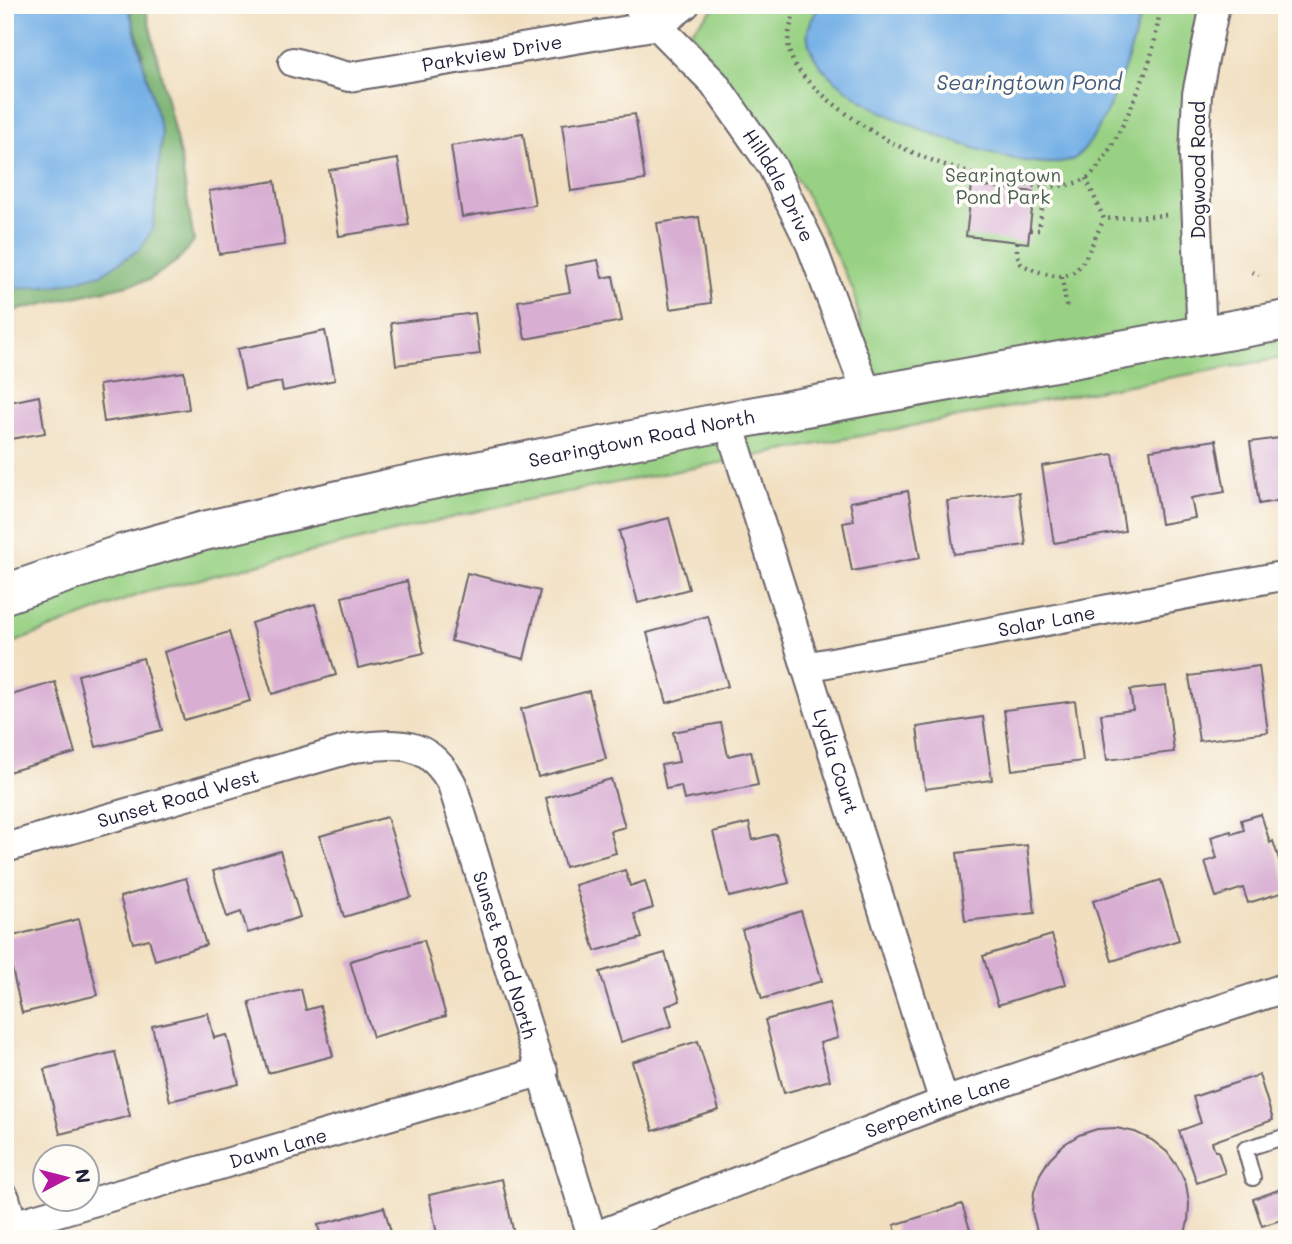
<svg xmlns="http://www.w3.org/2000/svg" width="1292" height="1244" font-family="Mali,sans-serif">
<style>
.green{fill:#98d183;stroke:#5d7a5f;stroke-width:2}
.forest{fill:#7ab371;stroke:#4e6a56;stroke-width:2}
.water{fill:#75b0e6;stroke:#4c6990;stroke-width:2}
.building{fill:#d8afd3}
.lines{fill:none;stroke-linecap:round;stroke-linejoin:round}
.service-casing{stroke:#6a646a;stroke-width:18}
.minor-casing{stroke:#6a646a;stroke-width:32}
.secondary-casing{stroke:#6a646a;stroke-width:42}
.path{stroke:#6a646a;stroke-width:4.5;stroke-dasharray:2 5;stroke-linecap:butt}
.service{stroke:#fff;stroke-width:14}
.minor{stroke:#fff;stroke-width:28}
.secondary{stroke:#fff;stroke-width:38}
.labels{text-anchor:middle;stroke-width:7;stroke-linejoin:round;paint-order:stroke}
.street-label{font-size:19px;fill:#22223b;stroke:#fdfcf7}
.park-label{font-size:19px;fill:#4b5f54;stroke:#fdfcf7}
.water-label{font-size:21px;font-style:italic;fill:#435b7f;stroke:#fdfcf7}
</style>
<rect width="100%" height="100%" fill="#fdfcf7"/>
<filter id="ink" filterUnits="userSpaceOnUse"><feTurbulence type="fractalNoise" baseFrequency=".0143" numOctaves="2"/><feDisplacementMap in="SourceGraphic" scale="14" xChannelSelector="R" yChannelSelector="G"/><feConvolveMatrix kernelMatrix="1 2 1 2 8 2 1 2 1" color-interpolation-filters="sRGB"/></filter>
<filter id="wash" filterUnits="userSpaceOnUse"><feTurbulence type="fractalNoise" baseFrequency=".00686" numOctaves="4" result="noise"/><feDisplacementMap in="SourceGraphic" scale="28" xChannelSelector="R" yChannelSelector="G"/><feGaussianBlur stdDeviation="1.57" result="paint"/><feColorMatrix in="noise" values="0 0 0 0 0 0 0 0 0 0 0 0 0 0 0 0 0 1.4 0 .05"/><feComposite in="paint" operator="in"/></filter>
<g filter="url(#wash)">
<rect width="100%" height="100%" fill="#f1dfc0"/>
<polygon class="green" points="717,5 1205,5 1199,333 1287,316 1287,357 1073,395 516,502 143,593 5,646 5,594 875,392 853,290 804,190 691,31"/>
<polygon class="forest" points="128,5 145,5 181,160 194,242 177,261 149,280 5,313 5,289 25,287 143,54"/>
<g class="water">
<polygon points="5,5 128,5 162,134 153,229 140,249 102,274 59,285 5,289"/>
<path d="M821,5H1142C1135,44 1107,129 1078,156C1049,184 899,124 868,104C845,89 812,68 808,39C806,28 814,14 821,5Z"/>
</g>
<g id="blocks">
<g class="building">
<polygon points="635,114 645,180 571,191 562,124"/>
<polygon points="523,134 535,205 462,217 451,146"/>
<polygon points="398,159 409,225 339,236 329,170"/>
<polygon points="275,181 285,245 219,254 209,191"/>
<polygon points="972,185 1034,192 1028,243 966,236"/>
<polygon points="699,217 711,303 670,309 657,223"/>
<polygon points="598,260 602,278 613,276 622,321 525,339 518,301 570,292 565,266"/>
<polygon points="475,313 480,354 396,365 391,323"/>
<polygon points="325,331 335,380 283,391 281,382 245,389 237,349"/>
<polygon points="184,372 189,409 104,422 99,385"/>
<polygon points="39,396 45,433 5,440 5,403"/>
<polygon points="1287,437 1287,499 1259,504 1250,442"/>
<polygon points="1216,440 1225,492 1191,498 1195,518 1161,524 1150,450"/>
<polygon points="1113,454 1125,531 1054,543 1042,466"/>
<polygon points="908,491 920,558 852,571 843,523 854,521 850,502"/>
<polygon points="1019,492 1026,545 954,554 947,501"/>
<polygon points="669,518 689,589 638,603 619,531"/>
<polygon points="467,573 540,591 524,659 451,641"/>
<polygon points="407,581 424,653 358,668 342,597"/>
<polygon points="315,604 336,675 272,694 251,623"/>
<polygon points="708,616 728,686 667,703 647,633"/>
<polygon points="229,632 250,701 184,720 164,652"/>
<polygon points="143,658 162,730 96,747 78,675"/>
<polygon points="1259,666 1268,732 1199,741 1189,676"/>
<polygon points="55,682 75,753 8,772 5,763 5,697"/>
<polygon points="1166,686 1174,752 1107,760 1101,714 1133,710 1130,690"/>
<polygon points="589,691 606,759 538,777 521,709"/>
<polygon points="1075,701 1083,761 1012,770 1004,710"/>
<polygon points="983,717 992,780 925,789 917,727"/>
<polygon points="721,723 728,756 751,751 758,785 684,800 681,786 666,789 661,765 679,762 673,732"/>
<polygon points="611,779 625,827 610,831 616,853 565,867 546,798"/>
<polygon points="1261,814 1270,843 1273,841 1287,884 1287,891 1248,903 1243,888 1216,897 1205,862 1217,858 1211,837 1231,831 1232,834 1244,830 1241,820"/>
<polygon points="387,817 411,897 344,917 320,836"/>
<polygon points="749,823 753,840 776,834 789,883 729,897 713,832"/>
<polygon points="1027,845 1035,913 965,921 957,853"/>
<polygon points="280,851 300,917 248,933 241,912 227,917 213,871"/>
<polygon points="625,870 630,886 645,881 653,908 634,914 642,938 595,951 575,885"/>
<polygon points="186,878 206,945 155,960 149,939 133,943 120,897"/>
<polygon points="1161,880 1179,940 1112,961 1093,901"/>
<polygon points="801,911 822,981 762,999 742,930"/>
<polygon points="79,919 98,995 22,1013 5,938"/>
<polygon points="1052,935 1066,984 998,1005 983,956"/>
<polygon points="424,940 446,1016 373,1037 350,961"/>
<polygon points="665,953 680,1001 666,1006 672,1026 621,1042 600,972"/>
<polygon points="301,989 306,1010 320,1006 333,1056 268,1073 249,1002"/>
<polygon points="829,1003 838,1038 820,1043 830,1080 784,1093 765,1020"/>
<polygon points="208,1013 214,1038 227,1035 239,1084 170,1101 152,1026"/>
<polygon points="698,1041 719,1110 653,1131 632,1062"/>
<polygon points="115,1052 130,1116 60,1134 44,1069"/>
<polygon points="1259,1075 1273,1120 1212,1142 1215,1151 1218,1151 1225,1173 1197,1183 1179,1131 1201,1123 1193,1097"/>
<polygon points="1116,1128 1135,1132 1152,1140 1167,1152 1178,1167 1186,1184 1189,1203 1188,1222 1183,1239 1039,1239 1032,1212 1034,1192 1040,1174 1050,1158 1063,1145 1079,1135 1097,1129"/>
<polygon points="502,1179 515,1239 438,1239 429,1195"/>
<polygon points="1287,1187 1287,1218 1262,1226 1253,1199"/>
<polygon points="962,1204 973,1239 898,1239 894,1225"/>
<polygon points="384,1207 393,1239 321,1239 318,1225"/>
<polygon points="291,1233 292,1239 275,1239 274,1238"/>
</g>
</g>
</g>
<g filter="url(#ink)">
<use href="#blocks" fill-opacity="0" stroke="#6a646a" stroke-width="2"/>
<g class="lines">
<g class="service-casing">
<polyline id="service" points="1253,1178 1245,1149 1287,1136"/>
</g>
<g class="minor-casing">
<g id="minor">
<path id="s1" d="M637,5L714,83L772,166L811,245L868,396"/>
<path id="s2" d="M293,62L349,77L659,25L685,5"/>
<polyline points="1202,337 1194,155 1197,94 1215,5"/>
<path id="s3" d="M728,421L944,1102"/>
<path id="s4" d="M806,667L1287,575"/>
<path id="s5" d="M5,848L353,748C398,743 428,739 452,784L593,1239"/>
<polyline points="5,1198 17,1239"/>
<path id="s6" d="M13,1225L543,1071"/>
<path id="s7" d="M593,1237L944,1102L1287,987"/>
</g>
</g>
<g class="secondary-casing">
<g id="secondary">
<path id="s8" d="M5,594L122,554L204,531L396,487L728,421L1287,320"/>
</g>
</g>
<g class="path">
<path d="M799,5C789,24 783,45 795,65C809,89 864,128 889,141C931,164 1044,204 1087,178C1108,165 1146,78 1152,52C1156,37 1158,21 1161,5"/>
<polyline points="1086,178 1104,219 1168,215"/>
<polyline points="1030,230 1039,230 1045,188"/>
<path d="M1017,242V254L1021,264C1080,293 1080,267 1104,219"/>
<polyline points="1252,272 1259,275"/>
<polyline points="1062,277 1067,311"/>
</g>
<use href="#service" class="service"/>
<use href="#minor" class="minor"/>
<use href="#secondary" class="secondary"/>
</g>
</g>
<g class="labels">
<g class="street-label">
<text dy="7" stroke="none"><textPath href="#s2" startOffset="203">Parkview Drive</textPath></text>
<text transform="translate(1198 170) rotate(-90)" y="7">Dogwood Road</text>
<text dy="7" stroke="none"><textPath href="#s1" startOffset="231">Hilldale Drive</textPath></text>
<text dy="7" stroke="none"><textPath href="#s8" startOffset="656">Searingtown Road North</textPath></text>
<text dy="7" stroke="none"><textPath href="#s4" startOffset="245">Solar Lane</textPath></text>
<text dy="7" stroke="none"><textPath href="#s3" startOffset="357">Lydia Court</textPath></text>
<text dy="7" stroke="none"><textPath href="#s5" startOffset="180">Sunset Road West</textPath></text>
<text dy="7" stroke="none"><textPath href="#s5" startOffset="656">Sunset Road North</textPath></text>
<text dy="7" stroke="none"><textPath href="#s7" startOffset="369">Serpentine Lane</textPath></text>
<text dy="7" stroke="none"><textPath href="#s6" startOffset="276">Dawn Lane</textPath></text>
</g>
<g class="park-label">
<text x="1003" y="182">Searingtown<tspan x="1003" dy="22">Pond Park</tspan></text>
</g>
<g class="water-label">
<text x="1029" y="90">Searingtown Pond</text>
</g>
</g>
<rect width="1292" height="1244" fill="none" stroke="#fdfcf7" stroke-width="28"/>
<g transform="translate(66 1178) rotate(83)"><circle r="33" fill="#fdfcf7" stroke="#a5a5ac" stroke-width="2"/>
<path d="M0-5L12 26L0 18L-12 26Z" fill="#b5179e"/>
<text y="-10" font-size="19" font-weight="bold" text-anchor="middle" fill="#22223b">N</text>
</g>
</svg>
